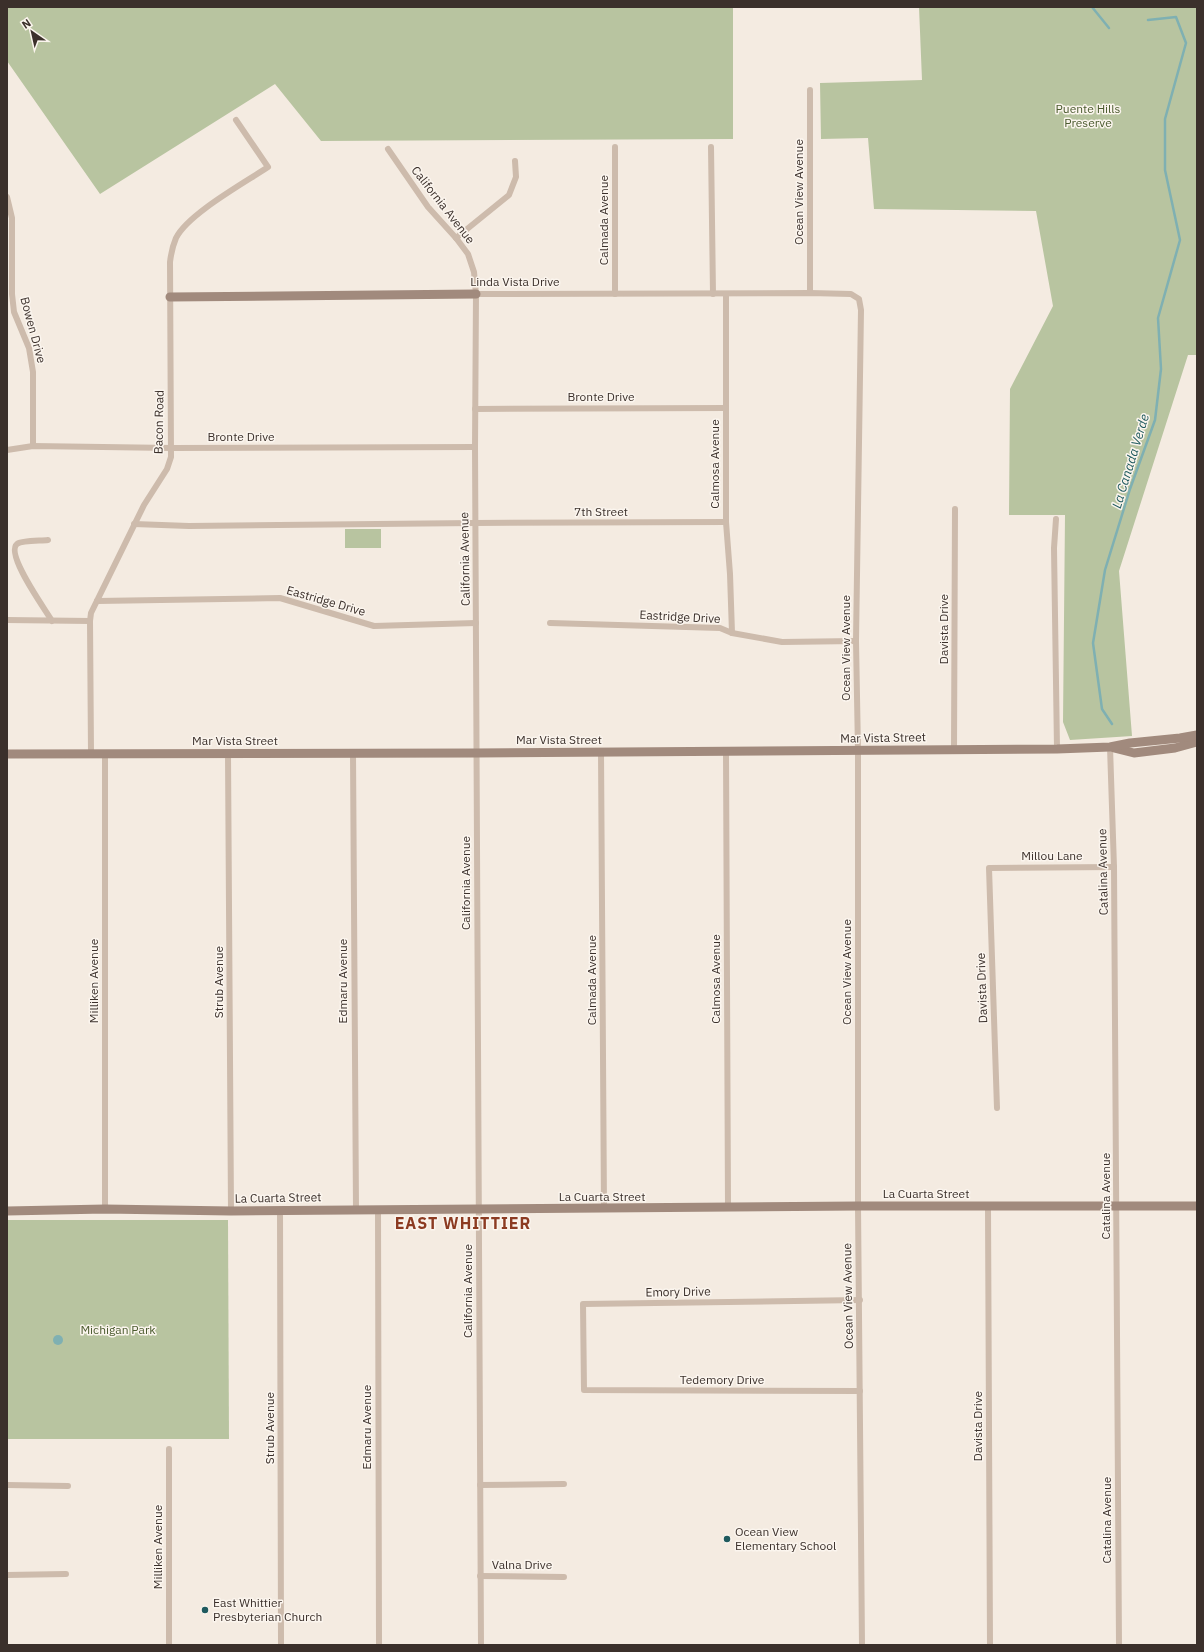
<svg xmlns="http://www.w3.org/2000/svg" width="1204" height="1652" font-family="'IBM Plex Sans',sans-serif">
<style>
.green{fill:#b8c4a0}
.water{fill:#7fb0b2}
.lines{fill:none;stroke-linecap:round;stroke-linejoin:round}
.stream{stroke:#7fb0b2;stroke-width:2.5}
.street{stroke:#cdbbac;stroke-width:6}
.secondary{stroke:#a18a7d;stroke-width:9}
.poi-dot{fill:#1f5a5e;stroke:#fbf5ee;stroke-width:1.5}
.labels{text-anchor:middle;stroke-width:3;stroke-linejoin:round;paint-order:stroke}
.park-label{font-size:12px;fill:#4a5a2e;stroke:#fbf5ee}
.street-label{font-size:12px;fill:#3b302b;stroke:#fbf5ee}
.poi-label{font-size:12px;fill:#3b302b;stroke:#fbf5ee;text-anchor:start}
.water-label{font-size:13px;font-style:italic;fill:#1f5a5e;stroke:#fbf5ee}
.district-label{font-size:16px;font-weight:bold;letter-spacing:1px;fill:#8c3b22;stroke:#fbf5ee}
</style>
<rect width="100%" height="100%" fill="#f4ebe1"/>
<g class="green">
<polygon points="7,7 733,7 733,139 321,141 275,84 100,194 7,61"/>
<polygon points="919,7 1197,7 1197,355 1188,355 1119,571 1132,736 1070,740 1063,722 1065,515 1009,515 1010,389 1053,306 1036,211 874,209 868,138 821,139 820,83 922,80"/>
<rect x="345" y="529" width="36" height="19"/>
<polygon points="7,1220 228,1220 229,1439 7,1439"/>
</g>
<circle class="water" cx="58" cy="1340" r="5"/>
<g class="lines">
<g class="stream">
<polyline points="1092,7 1109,28"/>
<polyline points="1112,724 1102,709 1093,643 1105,570 1130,489 1155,420 1161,369 1158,318 1180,240 1165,170 1165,119 1186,43 1176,17 1148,20"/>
</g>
<g class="street">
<polyline points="810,90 810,293"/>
<polyline points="615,147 615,294"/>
<polyline points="711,147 713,294"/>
<polyline points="388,149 428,207 456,238 468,254 474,272 476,294 475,447 481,1645"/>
<polyline points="7,197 12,218 12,294 14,312 29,348 33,372 33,446"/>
<polyline points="456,238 509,195 516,177 515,161"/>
<polyline points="476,294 810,293 851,294 859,299 861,310 856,641 858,751 858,1206 862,1645"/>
<polyline points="726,294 726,522 730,574 732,633"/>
<polyline points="475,409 726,408"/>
<polyline points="7,450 33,446 172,448 475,447"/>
<polyline points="1056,519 1054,548 1057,749"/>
<polyline points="134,524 189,526 475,523 726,522"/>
<path d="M48,540C41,541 22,540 17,544C5,554 45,609 52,621"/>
<polyline points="97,601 280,598 374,626 476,623"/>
<polyline points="7,620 90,621"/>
<polyline points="550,623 720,628 732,633 782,642 856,641"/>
<polyline points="1110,747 1114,867 1119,1645"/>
<polyline points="954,749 955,509"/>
<polyline points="726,751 728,1208"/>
<polyline points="601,752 604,1208"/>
<path d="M91,753L90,621L91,613L144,505L167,469L171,457L170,262C171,254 173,245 176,238C188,214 244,183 268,167L236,120"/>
<polyline points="105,753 105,1209"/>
<polyline points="353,753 356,1209"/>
<polyline points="228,754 231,1211"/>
<polyline points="997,1108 989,868 1114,867"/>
<polyline points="988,1207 990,1645"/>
<polyline points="378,1209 379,1645"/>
<polyline points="280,1210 281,1645"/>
<polyline points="860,1300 583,1304 584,1390 860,1391"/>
<polyline points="7,1485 68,1486"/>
<polyline points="480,1485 564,1484"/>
<polyline points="7,1575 66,1574"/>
<polyline points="480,1576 564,1577"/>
<polyline points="169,1645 169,1449"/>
</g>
<g class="secondary">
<polyline points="170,297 476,294"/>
<polyline points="1114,748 1134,753 1175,748 1197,742"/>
<polyline points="7,754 476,753 1057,749 1110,747 1130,743 1180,738 1197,735"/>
<polyline points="7,1211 105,1209 231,1211 858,1206 1197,1206"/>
</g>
</g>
<g class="poi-dot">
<circle cx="727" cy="1539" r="4"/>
<circle cx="205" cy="1610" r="4"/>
</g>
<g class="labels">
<g class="park-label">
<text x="1088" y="113">Puente Hills<tspan x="1088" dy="14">Preserve</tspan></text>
<text x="118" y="1334">Michigan Park</text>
</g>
<g class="street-label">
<text transform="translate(799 192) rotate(-90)" y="4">Ocean View Avenue</text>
<text transform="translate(443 205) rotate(52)" y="4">California Avenue</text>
<text transform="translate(604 220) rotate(-90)" y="4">Calmada Avenue</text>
<text x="515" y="286">Linda Vista Drive</text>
<text transform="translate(33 330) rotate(75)" y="4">Bowen Drive</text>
<text x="601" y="401">Bronte Drive</text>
<text transform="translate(159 422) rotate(-89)" y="4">Bacon Road</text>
<text x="241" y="441">Bronte Drive</text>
<text transform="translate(715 464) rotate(-90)" y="4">Calmosa Avenue</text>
<text x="601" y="516">7th Street</text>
<text transform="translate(465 559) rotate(-91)" y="4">California Avenue</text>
<text transform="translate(326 601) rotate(16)" y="4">Eastridge Drive</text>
<text transform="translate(680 617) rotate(3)" y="4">Eastridge Drive</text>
<text transform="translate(944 629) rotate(-90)" y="4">Davista Drive</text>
<text transform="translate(846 648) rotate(-90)" y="4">Ocean View Avenue</text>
<text transform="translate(883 738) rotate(-1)" y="4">Mar Vista Street</text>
<text x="559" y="744">Mar Vista Street</text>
<text x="235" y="745">Mar Vista Street</text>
<text x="1052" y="860">Millou Lane</text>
<text transform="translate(1103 872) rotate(-91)" y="4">Catalina Avenue</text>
<text transform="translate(466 883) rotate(-90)" y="4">California Avenue</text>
<text transform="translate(847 972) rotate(-90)" y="4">Ocean View Avenue</text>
<text transform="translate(716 979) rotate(-90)" y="4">Calmosa Avenue</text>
<text transform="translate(592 980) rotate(-90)" y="4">Calmada Avenue</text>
<text transform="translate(94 981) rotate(-90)" y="4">Milliken Avenue</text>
<text transform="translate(343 981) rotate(-90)" y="4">Edmaru Avenue</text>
<text transform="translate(219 982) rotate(-90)" y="4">Strub Avenue</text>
<text transform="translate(982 988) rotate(-92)" y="4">Davista Drive</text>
<text x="926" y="1198">La Cuarta Street</text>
<text transform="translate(1106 1196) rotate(-90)" y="4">Catalina Avenue</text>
<text x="602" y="1201">La Cuarta Street</text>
<text transform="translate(278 1198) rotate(-1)" y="4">La Cuarta Street</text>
<text transform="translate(468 1291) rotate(-90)" y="4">California Avenue</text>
<text transform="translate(678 1292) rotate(-1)" y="4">Emory Drive</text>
<text transform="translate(848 1296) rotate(-91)" y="4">Ocean View Avenue</text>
<text x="722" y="1384">Tedemory Drive</text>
<text transform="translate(978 1426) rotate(-90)" y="4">Davista Drive</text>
<text transform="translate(367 1427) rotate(-90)" y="4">Edmaru Avenue</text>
<text transform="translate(270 1428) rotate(-90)" y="4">Strub Avenue</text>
<text transform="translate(1107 1520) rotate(-90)" y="4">Catalina Avenue</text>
<text transform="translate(158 1547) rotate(-90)" y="4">Milliken Avenue</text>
<text x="522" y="1569">Valna Drive</text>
</g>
<g class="poi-label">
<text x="735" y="1536">Ocean View<tspan x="735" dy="14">Elementary School</tspan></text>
<text x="213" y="1607">East Whittier<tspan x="213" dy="14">Presbyterian Church</tspan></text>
</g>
<g class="water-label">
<text transform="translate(1130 461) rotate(-73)" y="5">La Canada Verde</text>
</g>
<g class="district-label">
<text x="463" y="1229">EAST WHITTIER</text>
</g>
</g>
<rect width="1204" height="1652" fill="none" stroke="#3b302b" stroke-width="16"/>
<g transform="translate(32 32) rotate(326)" stroke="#fbf5ee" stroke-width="3" paint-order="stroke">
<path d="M0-3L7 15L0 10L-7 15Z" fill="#3b302b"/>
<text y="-6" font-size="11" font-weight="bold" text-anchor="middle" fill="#3b302b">N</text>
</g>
</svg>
